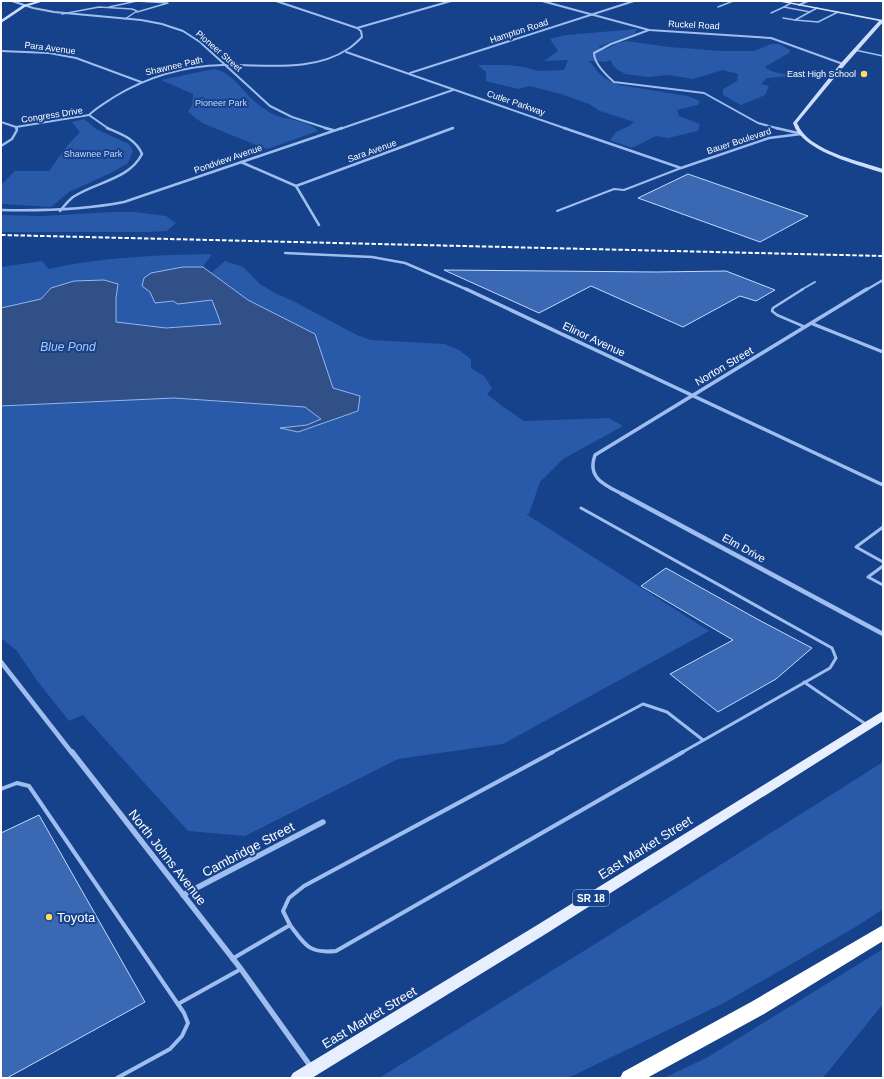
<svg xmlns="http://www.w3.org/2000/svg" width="884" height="1079" font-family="Helvetica,sans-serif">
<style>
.green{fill:#2959a9}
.water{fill:#315087;stroke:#92b7f1}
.building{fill:#3b68b2;stroke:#c5dafb}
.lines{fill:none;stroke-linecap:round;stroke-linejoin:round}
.lane-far4{stroke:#9fbeef;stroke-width:1.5}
.lane-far3{stroke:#9fbeef;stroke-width:2}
.lane-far2{stroke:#9fbeef;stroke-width:2.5}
.lane-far1{stroke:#9fbeef;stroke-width:3}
.lane{stroke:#9fbeef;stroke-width:4}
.street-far4{stroke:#9fbeef;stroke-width:2}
.street-far3{stroke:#9fbeef;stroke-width:2.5}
.street-far2{stroke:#9fbeef;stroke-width:3.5}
.street-far1{stroke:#9fbeef;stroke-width:4.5}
.street{stroke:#9fbeef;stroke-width:5.5}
.secondary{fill:#cdddfa;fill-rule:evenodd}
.primary{fill:#e7efff;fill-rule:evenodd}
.highway{fill:#fff;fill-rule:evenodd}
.rail{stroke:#fff;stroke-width:2;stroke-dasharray:4.5 2;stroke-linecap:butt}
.poi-dot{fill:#ffdc5d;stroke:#16418b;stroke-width:1.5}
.labels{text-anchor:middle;stroke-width:4;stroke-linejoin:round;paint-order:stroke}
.far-street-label{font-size:9px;fill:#fff;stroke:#16418b}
.far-poi-label{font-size:9px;fill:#fff;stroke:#16418b;text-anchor:end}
.far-park-label{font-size:9px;fill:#c5dafb;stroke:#16418b}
.shield{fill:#16418b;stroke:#b9c6dc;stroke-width:1}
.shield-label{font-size:10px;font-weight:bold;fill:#fff}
.street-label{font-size:11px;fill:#fff;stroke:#16418b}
.water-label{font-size:12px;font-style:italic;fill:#abc8f6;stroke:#16418b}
.near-street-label{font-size:13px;fill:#fff;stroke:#16418b}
.near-poi-label{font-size:13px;fill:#fff;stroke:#16418b;text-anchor:start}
</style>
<rect width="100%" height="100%" fill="#16418b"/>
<g class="green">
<path d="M637,29L634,34L598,47L606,49L618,43L627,41L669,47L723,51H754L771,44H779L790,50L789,53L765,67C771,73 783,73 792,76L767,78L761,84L769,86L765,95L741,105L723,95V89L737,81L738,74L723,70L693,79L668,75L648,77L625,74L615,68L610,60L605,62L588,61C593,64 595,69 599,73C605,79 612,82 619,85L688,96L700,101L698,105L677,110L679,116L700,124L698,131L668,138L656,136L632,148L610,140L616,132L629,126L634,122L600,111L589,104L561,94L530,86L518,89L486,81V72L478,65H507L524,67L538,71L564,70L568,60L544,61L558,51L550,39L566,35Z"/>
<path d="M214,69C234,72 244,95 259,105C264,109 270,113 275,115C288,120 308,120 318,131L267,149L261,147L202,123L188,112L192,105L193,94L161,80Z"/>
<polygon points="84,119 96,129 129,144 133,151 128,163 113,172 69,192 51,207 1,204 1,185 15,171 49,171 67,146 80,132 72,122"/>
<polygon points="112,212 135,212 166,216 176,223 167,231 147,232 1,232 1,215 42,216"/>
<path d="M212,254L203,267H183L150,292L156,303L173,301L178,304L212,300L222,324L166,328L116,322V298L118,284L104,280L74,281L51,288L41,299L1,308V267L42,261L49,269C100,257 159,255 212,254Z"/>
<polygon points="225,261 243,267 260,284 275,293 295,302 357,335 371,340 445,344 459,350 471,359 471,368 484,376 492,388 487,394 502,406 524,421 609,418 623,426 563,459 540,482 529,514 526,514 709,631 503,744 398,759 245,836 188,831 83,715 69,721 38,682 17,651 1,638 1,406 174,398 305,407 321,419 307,425 282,428 298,432 358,411 360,396 333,388 315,334 248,300 211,273"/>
<polygon points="883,762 883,909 859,925 722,1004 568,1078 379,1078 595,944"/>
<polygon points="883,949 883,1004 823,1078 664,1078 708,1057"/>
</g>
<polygon class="water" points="183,267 203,267 248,300 315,334 333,388 360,396 358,411 298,432 280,428 307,425 321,419 305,407 174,398 1,406 1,308 41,299 51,288 74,281 104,280 118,284 116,298 116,322 166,328 221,324 212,300 178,304 173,301 155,303 150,292 142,286 144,278 151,273"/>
<g class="building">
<polygon points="688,174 808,216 760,242 638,198"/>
<polygon points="444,270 656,272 726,271 775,290 756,301 740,296 683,327 591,286 539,313"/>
<polygon points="666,568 757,619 812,648 776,679 718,712 670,674 733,640 641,586"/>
<polygon points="39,815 145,1002 7,1078 1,1078 1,833"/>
</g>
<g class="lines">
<g class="lane-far4">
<polyline points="791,3 784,7 810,12"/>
<polyline points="109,7 137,1 168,3 137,12"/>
<polyline points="718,7 733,1"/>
<polyline points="817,8 795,20 818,22 838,12"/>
<polyline points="771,13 784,7"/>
<polyline points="62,14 99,7 132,9 137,11 125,19"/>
<polyline points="783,18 795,20"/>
<polyline points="855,50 883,56"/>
</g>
<g class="lane-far3">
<polyline points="557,211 614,189 624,190 681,168"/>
<polyline points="801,290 815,282"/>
</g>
<polyline class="lane-far2" points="803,289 773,308 772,311 777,315 805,327"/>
<g class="lane-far1">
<polyline points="581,508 832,648 836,658 830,668 681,753"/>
<polyline points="883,527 856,547 883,562"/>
<polyline points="883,566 868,577 883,585"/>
<polyline points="804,682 867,725"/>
<polyline points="551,753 643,704 667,712 703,740"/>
</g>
<g class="lane">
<polyline points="1,789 17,783 29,786 184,1013 188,1023 182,1036 170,1049 117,1078"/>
<polyline points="290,925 283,911 289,898 304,886 553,752"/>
<path d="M232,959L290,925C305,945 309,954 336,951L683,752"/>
<polyline points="178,1004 241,969"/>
</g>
<g class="street-far4">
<polyline points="12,1 33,8 54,12 141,20 162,24 183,31 200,42 270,106 292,117 329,129"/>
<polyline points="542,1 649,30 771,38 843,64"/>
<polyline points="799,5 808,1"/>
<polyline points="357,28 451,1"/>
<path d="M649,30L611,44L594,53C594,64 606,75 614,82L704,93L758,123L780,129"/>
<polyline points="1,51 49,53 76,58 141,82"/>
<polyline points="346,52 567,129"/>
<polyline points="410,73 634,1"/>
<polyline points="1,122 16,127 17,129"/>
<polyline points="16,127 89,115"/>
<path d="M109,129L89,115C96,108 105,103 114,97C147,77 184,66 223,65C264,64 312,73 348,49C353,46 358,41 362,37L361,31L357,28L276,1"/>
<polyline points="340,129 453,90"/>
<polyline points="451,129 453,128"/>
</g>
<g class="street-far3">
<polyline points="325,128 333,130"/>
<polyline points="564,128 681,168 769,138 801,134"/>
<polyline points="776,128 798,133"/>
<polyline points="1,146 12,139 17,130 16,128"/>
<polyline points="241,162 296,186 319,225"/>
<polyline points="296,186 453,128"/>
<path d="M1,210C42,211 83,210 124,202L342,128"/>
<path d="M60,211C64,206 68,201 73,197C95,182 129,180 142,154C136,139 121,134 107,128"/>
<polyline points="285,253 372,257 405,263 468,290"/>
<polyline points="866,290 883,280"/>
</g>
<g class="street-far2">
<polyline points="466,289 883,485"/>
<polyline points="813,324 883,352"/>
<path d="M624,495C607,486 586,479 595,455L867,289"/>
</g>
<g class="street-far1">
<polyline points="622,494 883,634"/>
<polyline points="1,662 72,753"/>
</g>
<g class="street">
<polyline points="72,752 241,969 311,1067"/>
<polyline points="183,895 323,822"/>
</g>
<g class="secondary">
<polygon points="38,1 44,1 25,7 1,23 1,20 23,5"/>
<path d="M776,1H784L883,20V22L845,65L797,123C799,127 801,131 804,134C821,153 859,161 883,169V173C858,165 819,155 801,136C797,133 795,128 793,123L841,63L879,21Z"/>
</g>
<polygon class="primary" points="883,711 883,721 544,935 312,1078 290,1078 293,1073 534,927"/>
<polygon class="highway" points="883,925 883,941 764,1014 647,1078 620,1078 623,1072 751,1002"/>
<polyline class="rail" points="1,235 883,256"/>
</g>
<g class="poi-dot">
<circle cx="864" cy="74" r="4"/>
<circle cx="49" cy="917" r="4"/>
</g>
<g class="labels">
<g class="far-street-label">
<text transform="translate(694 25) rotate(3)" y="3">Ruckel Road</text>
<text transform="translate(519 31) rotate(-18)" y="3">Hampton Road</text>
<text transform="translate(50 48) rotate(7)" y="3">Para Avenue</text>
<text transform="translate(219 51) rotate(41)" y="3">Pioneer Street</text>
<text transform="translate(174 66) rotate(-13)" y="3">Shawnee Path</text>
<text transform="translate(516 103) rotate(19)" y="3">Cutler Parkway</text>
<text transform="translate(52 115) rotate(-9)" y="3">Congress Drive</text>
<text transform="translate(739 141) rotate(-18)" y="3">Bauer Boulevard</text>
<text transform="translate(372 151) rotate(-20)" y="3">Sara Avenue</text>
<text transform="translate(228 159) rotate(-19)" y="3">Pondview Avenue</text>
</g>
<g class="far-poi-label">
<text x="856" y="77">East High School</text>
</g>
<g class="far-park-label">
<text x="221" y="106">Pioneer Park</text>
<text x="93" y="157">Shawnee Park</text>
</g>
<rect class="shield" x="573" y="890" width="36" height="16" rx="3"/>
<g class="shield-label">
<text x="591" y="902">SR 18</text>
</g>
<g class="street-label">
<text transform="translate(594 339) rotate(25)" y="4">Elinor Avenue</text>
<text transform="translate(724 366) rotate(-31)" y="4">Norton Street</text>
<text transform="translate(744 548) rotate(29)" y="4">Elm Drive</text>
</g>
<g class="water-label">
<text x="68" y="351">Blue Pond</text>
</g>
<g class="near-street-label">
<text transform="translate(645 847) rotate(-32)" y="5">East Market Street</text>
<text transform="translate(248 849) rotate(-28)" y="5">Cambridge Street</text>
<text transform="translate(168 857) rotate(52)" y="5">North Johns Avenue</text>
<text transform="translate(369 1017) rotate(-31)" y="5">East Market Street</text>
</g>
<g class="near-poi-label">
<text x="57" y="922">Toyota</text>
</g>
</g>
<rect width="884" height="1079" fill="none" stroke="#ffffff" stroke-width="4"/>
</svg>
